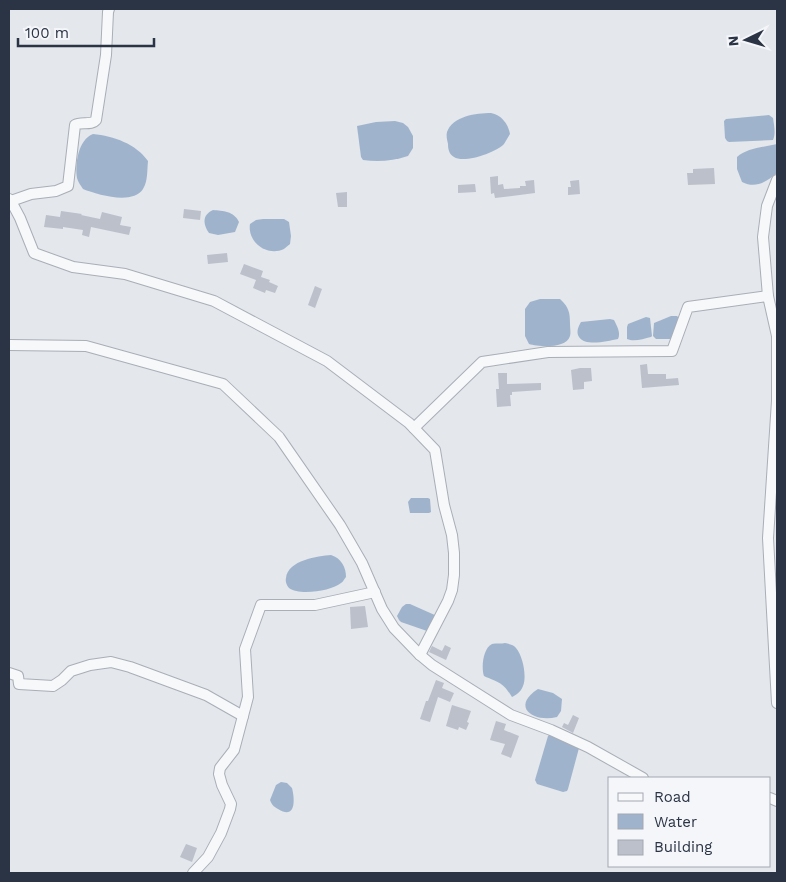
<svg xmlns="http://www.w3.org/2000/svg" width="786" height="882" font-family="'Work Sans',sans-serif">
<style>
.water{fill:#9fb4cc}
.building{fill:#bbc0ca}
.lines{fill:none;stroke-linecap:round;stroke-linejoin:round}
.minor-casing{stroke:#a9aeb7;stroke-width:12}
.minor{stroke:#f7f8fa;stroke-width:10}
</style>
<rect width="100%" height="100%" fill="#e4e7ec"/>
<g class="water">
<path d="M491,113C501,115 508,123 510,134C508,137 506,141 504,144C497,152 464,164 454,157C449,154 448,149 448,144C447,140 446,135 447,132C453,116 476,113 491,113Z"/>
<path d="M769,115L773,118C774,125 776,134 773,140L729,142L727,141L725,138L724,121L726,119Z"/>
<path d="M395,121L403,123L408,127L413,136V148L408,156C393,161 378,162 363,160L361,157L357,126L376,122Z"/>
<path d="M93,134C114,136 136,144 148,161C147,170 148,181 143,189C133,205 98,195 83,189C81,186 78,182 77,178C75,164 78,140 93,134Z"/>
<path d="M777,144V173C766,182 756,189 742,182L737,169V157C747,148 764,147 777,144Z"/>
<path d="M213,210C223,211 234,211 239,222L235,232L218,235L209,233C203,224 202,215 213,210Z"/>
<path d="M263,219H284L289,222L291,236L290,244C289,245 285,248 284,249C267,257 247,242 250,224L256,220Z"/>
<path d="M540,299H560C569,307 570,313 570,324C570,328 571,333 570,336C566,349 539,347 529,344L525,336V309L530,302Z"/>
<polygon points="671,316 677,316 679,318 674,339 656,339 653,336 654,323"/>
<path d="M646,317L650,318L652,336L651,337C643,339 634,342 627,339V327L628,324Z"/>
<path d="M610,319L614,320C617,326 621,333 618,339C607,341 586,347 579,337C576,332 578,327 581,322Z"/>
<polygon points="411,498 428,498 430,499 431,512 429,513 410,513 408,502"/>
<path d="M331,555C341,558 346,567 346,577C344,579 343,582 341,583C332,591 299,596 289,588C287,586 285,581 286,578C288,560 318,556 331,555Z"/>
<polygon points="406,604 410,604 437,616 427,631 401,622 399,620 397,616 402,607"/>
<path d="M505,643C509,644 514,645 516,648C523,656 527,677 523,686C521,692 516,695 512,697C502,681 499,683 484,676C481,668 483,648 492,644C496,643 502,644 505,643Z"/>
<path d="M538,689L553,693L562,699L561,711L557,717C534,723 510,707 538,689Z"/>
<polygon points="550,734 579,748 568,789 567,791 563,792 537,784 535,780 548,736"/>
<path d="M281,782L287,783L292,788C295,800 296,820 278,809C273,806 272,805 270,800L276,785Z"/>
</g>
<g class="building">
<polygon points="714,168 715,184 688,185 687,173 693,173 693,169"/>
<polygon points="498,176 498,185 503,184 504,189 520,188 520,186 526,186 525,181 534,180 535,193 495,198 494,193 491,194 490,177"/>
<polygon points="579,180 580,194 568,195 568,187 571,187 570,181"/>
<polygon points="475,184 476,192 458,193 458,185"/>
<polygon points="347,192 347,207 338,207 336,193"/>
<polygon points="184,209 201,211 200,220 183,218"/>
<polygon points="61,211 82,214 81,215 100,219 102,212 122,217 120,225 131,227 129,235 91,227 89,237 82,235 83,230 63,227 63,229 44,227 46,215 60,217"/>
<polygon points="227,253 228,262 208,264 207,255"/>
<polygon points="244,264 263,271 261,277 270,280 269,282 278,286 275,293 266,290 265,293 253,288 256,280 240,274"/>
<polygon points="315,286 322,289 315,308 308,305"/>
<polygon points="647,364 648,374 666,374 666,379 678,378 679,385 642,388 640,365"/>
<polygon points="580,368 591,368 592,381 584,382 584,389 573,390 571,370"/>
<polygon points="498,373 507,373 507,384 541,383 541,390 512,392 512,395 510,395 511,406 497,407 496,389 499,389"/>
<polygon points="365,606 368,627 351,629 350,607"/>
<polygon points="445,645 451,648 446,660 429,652 432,646 442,651"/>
<polygon points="436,680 444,683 442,688 454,693 450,702 438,697 430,722 420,719 426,701 428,701"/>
<polygon points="452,705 471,711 467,722 469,723 466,730 459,727 458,730 446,726"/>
<polygon points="573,715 579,718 573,733 562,727 564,723 568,725"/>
<polygon points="496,721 506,724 504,730 519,736 511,758 501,754 505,744 490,740"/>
<polygon points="186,844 197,848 192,862 180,857"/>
</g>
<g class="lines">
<g class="minor-casing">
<g id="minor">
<polyline points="777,180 767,206 763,237 768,296 777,336 777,401 768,538 777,703"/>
<polyline points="9,199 11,201 20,218 34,253 73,267 125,274 214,301 327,361 409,423 435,450 444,505 452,535 454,553 454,575 452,590 448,601 420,655"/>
<path d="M11,201L31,194L56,191L68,186L75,125C81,121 91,126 96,120L106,55L108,12L109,9"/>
<polyline points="9,345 86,346 223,384 279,437 340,525 362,563 382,609 394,628 420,655 432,665 511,715 551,730 588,747 643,778"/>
<polyline points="414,428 482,362 548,352 672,351 688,307 768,296"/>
<polyline points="9,673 18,676 19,684 53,686 62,680 71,671 90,665 111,662 130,667 206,695 243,716"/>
<polyline points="770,798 777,801"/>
<polyline points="193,873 208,857 221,833 230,809 231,804 222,785 219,774 220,768 234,750 243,716 248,697 245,649 261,605 315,605 375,592"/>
</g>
</g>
<use href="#minor" class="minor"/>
</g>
<rect width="786" height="882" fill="none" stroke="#2b3445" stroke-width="20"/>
<rect x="608" y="777" width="162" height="90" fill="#f4f6f9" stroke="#a4a8b1"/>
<rect x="618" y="793" width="25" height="8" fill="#f7f8fa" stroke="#a4a8b1"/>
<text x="654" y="802" font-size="15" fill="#2b3445">Road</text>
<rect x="618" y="814" width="25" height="15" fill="#9fb4cc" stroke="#a4a8b1"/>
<text x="654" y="827" font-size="15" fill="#2b3445">Water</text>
<rect x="618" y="840" width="25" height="15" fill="#bbc0ca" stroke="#a4a8b1"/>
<text x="654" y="852" font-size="15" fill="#2b3445">Building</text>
<g transform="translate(746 40) rotate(265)" stroke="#f4f6f9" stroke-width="4" paint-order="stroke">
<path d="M0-4L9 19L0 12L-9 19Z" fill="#2b3445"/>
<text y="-8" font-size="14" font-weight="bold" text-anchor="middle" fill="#2b3445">N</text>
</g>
<path d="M18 38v8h136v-8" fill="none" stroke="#2b3445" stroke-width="2.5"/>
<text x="25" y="38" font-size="15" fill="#2b3445" stroke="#f4f6f9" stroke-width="4" paint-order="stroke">100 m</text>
</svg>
